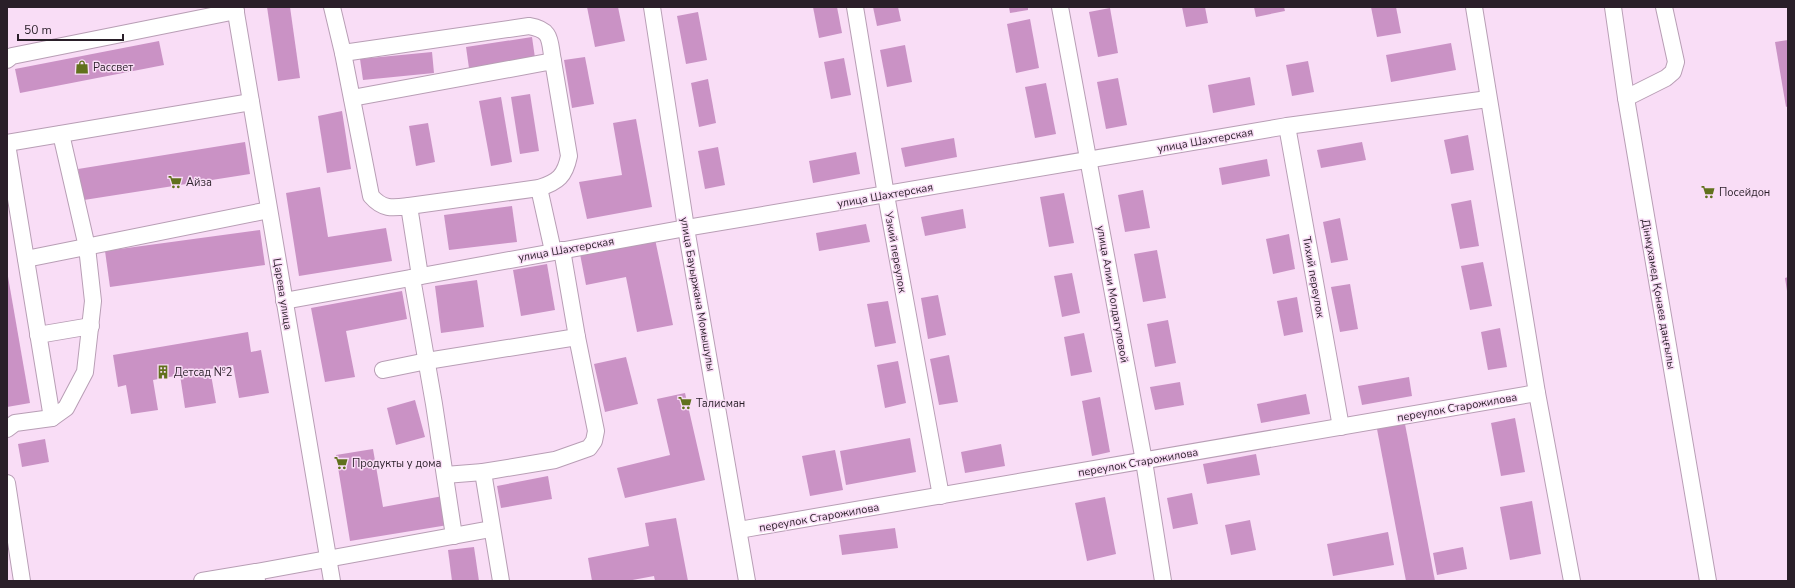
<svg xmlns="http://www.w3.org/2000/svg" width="1795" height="588" font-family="'Nunito Sans',sans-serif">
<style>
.building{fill:#ca92c5}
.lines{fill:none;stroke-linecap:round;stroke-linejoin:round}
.minor-casing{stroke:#b89eb5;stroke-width:18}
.minor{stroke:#fff;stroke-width:16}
.labels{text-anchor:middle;stroke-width:3;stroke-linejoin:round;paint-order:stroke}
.poi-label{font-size:11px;fill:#2a1f29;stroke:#f9ddf6;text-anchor:start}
.street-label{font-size:11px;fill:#2a1f29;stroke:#f9ddf6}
</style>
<rect width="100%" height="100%" fill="#f9ddf6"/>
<g class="building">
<polygon points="267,7 290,7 300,78 278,81"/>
<polygon points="587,7 618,7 625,41 595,47"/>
<polygon points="813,7 837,7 842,33 819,38"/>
<polygon points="873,7 898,7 901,21 877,26"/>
<polygon points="1009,7 1028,7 1028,10 1010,13"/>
<polygon points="1182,7 1205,7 1208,23 1186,27"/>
<polygon points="1254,7 1284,7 1285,11 1256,17"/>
<polygon points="1371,7 1396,7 1401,33 1377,37"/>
<polygon points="1110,8 1118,53 1098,57 1089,12"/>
<polygon points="698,12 707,60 686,64 677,16"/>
<polygon points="1030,19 1039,68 1016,73 1007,24"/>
<polygon points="532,37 535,58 469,68 466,47"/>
<polygon points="1788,40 1788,106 1786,107 1775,42"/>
<polygon points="159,41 164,65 20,93 15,69"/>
<polygon points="1451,43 1456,70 1391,82 1386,55"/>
<polygon points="905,45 912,82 887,87 880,50"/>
<polygon points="432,52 434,73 363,80 360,59"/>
<polygon points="585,57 594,104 572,108 564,60"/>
<polygon points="844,58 851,95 831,99 824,62"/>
<polygon points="1308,61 1314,92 1292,96 1286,65"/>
<polygon points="1250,77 1255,105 1213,113 1208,85"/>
<polygon points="1118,78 1127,125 1106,129 1097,82"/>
<polygon points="708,79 716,123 699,127 691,83"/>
<polygon points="1046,83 1056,134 1035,138 1025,87"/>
<polygon points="530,94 539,151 520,154 511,97"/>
<polygon points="501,97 512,162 491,166 479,101"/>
<polygon points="342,111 351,169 327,173 318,116"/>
<polygon points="636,119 652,207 587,219 579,182 622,175 613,123"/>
<polygon points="428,123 435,162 416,166 409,126"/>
<polygon points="1468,135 1474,170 1451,174 1444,140"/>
<polygon points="954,138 957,157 905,167 901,148"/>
<polygon points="245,142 250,174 84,200 78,169"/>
<polygon points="1362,142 1366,160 1321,168 1317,150"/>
<polygon points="718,147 725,185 705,189 698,151"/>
<polygon points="856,152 860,174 813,183 809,161"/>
<polygon points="1267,159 1270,176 1222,185 1219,168"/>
<polygon points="320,187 328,237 386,228 392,261 299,276 286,193"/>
<polygon points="1143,190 1150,228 1125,232 1118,195"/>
<polygon points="1064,193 1074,243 1049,247 1040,197"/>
<polygon points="1471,200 1479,246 1460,249 1451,204"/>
<polygon points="512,206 517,242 449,250 444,215"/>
<polygon points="963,209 966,228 925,236 921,217"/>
<polygon points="1340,218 1348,260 1331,263 1323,222"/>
<polygon points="866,224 870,242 819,251 816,233"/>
<polygon points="260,230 265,265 110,287 105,251"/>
<polygon points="1289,234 1295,269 1273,274 1266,239"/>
<polygon points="655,239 673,325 637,332 626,277 586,285 580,254"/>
<polygon points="1157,250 1166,298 1143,302 1134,254"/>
<polygon points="1483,262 1492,306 1470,310 1461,266"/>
<polygon points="547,264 555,310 521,316 513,270"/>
<polygon points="7,271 30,403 7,407"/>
<polygon points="1072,273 1080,313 1062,317 1054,276"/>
<polygon points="1788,277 1788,291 1787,291 1785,278"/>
<polygon points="477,280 484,327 441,333 435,286"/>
<polygon points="1350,284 1358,329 1340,332 1331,287"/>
<polygon points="402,291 407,319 346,331 355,377 325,382 311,308"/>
<polygon points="938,295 946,335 928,339 921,298"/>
<polygon points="1297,297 1303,332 1284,336 1277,301"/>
<polygon points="888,301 896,343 875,347 867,304"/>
<polygon points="1168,320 1176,363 1155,367 1147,324"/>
<polygon points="1500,328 1507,367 1488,370 1481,332"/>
<polygon points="248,332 251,352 261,350 269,393 239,398 233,365 210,369 216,403 185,408 180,375 153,380 158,410 131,414 126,385 118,387 113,355"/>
<polygon points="1084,333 1092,372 1071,376 1064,337"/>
<polygon points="949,355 958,402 939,405 930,359"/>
<polygon points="626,357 638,404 605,412 594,364"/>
<polygon points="898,361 906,403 885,408 877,365"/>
<polygon points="1409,377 1412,396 1362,405 1358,386"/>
<polygon points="1180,382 1184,405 1155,410 1150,387"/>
<polygon points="685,393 705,480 625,498 617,468 670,455 657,399"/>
<polygon points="1306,394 1310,414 1261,423 1257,404"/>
<polygon points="1100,397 1110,452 1092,456 1082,401"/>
<polygon points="415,400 425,437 396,445 387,408"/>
<polygon points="1515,418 1525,472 1501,476 1491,423"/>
<polygon points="1405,424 1435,581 1406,581 1377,429"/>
<polygon points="910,438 916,472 846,485 840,451"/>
<polygon points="45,439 49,462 22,467 18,444"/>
<polygon points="1001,444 1005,466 965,473 961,452"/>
<polygon points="373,449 383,507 443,496 448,525 350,541 336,455"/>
<polygon points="835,450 843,490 810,496 802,456"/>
<polygon points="1256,454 1260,475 1207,484 1203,464"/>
<polygon points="548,476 552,499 501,508 497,486"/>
<polygon points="1192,493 1198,524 1173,529 1167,498"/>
<polygon points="1105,497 1116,554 1087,561 1075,503"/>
<polygon points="1532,501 1541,554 1510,560 1500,507"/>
<polygon points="676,518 688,581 655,581 654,576 627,581 592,581 588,558 649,546 645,523"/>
<polygon points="1250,520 1256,550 1231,555 1225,525"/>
<polygon points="895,528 898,548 842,555 839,535"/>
<polygon points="1388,532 1394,565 1333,576 1327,544"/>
<polygon points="474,547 479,581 452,581 448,550"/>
<polygon points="1463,547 1467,569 1437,575 1433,553"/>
</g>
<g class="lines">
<g class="minor-casing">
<g id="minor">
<polyline points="235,7 332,581"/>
<path d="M332,7L343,53L371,196C383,210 393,208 409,206L420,276"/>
<polyline points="652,7 686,228 747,581"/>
<polyline points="855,7 886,195 941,496"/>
<polyline points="1060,7 1144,461 1163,581"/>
<polyline points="1474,7 1537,393 1572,581"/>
<polyline points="1613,7 1626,98 1708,581"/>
<path d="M343,53L529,26C553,30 549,41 553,61"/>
<polyline points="7,60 12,56 236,11"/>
<path d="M352,98L553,61L569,156C565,176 558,182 539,188L409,206"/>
<polyline points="1626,98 1666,78 1673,72 1676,62 1664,7"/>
<polyline points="1287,126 1341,427"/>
<polyline points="7,143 251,102"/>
<polyline points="7,144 52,418"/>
<polyline points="539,188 553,251"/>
<polyline points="26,259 269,210"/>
<polyline points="412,278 434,404 454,536"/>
<polyline points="284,301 686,228 1287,126 1488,99"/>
<polyline points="38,335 91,326"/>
<polyline points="383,370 427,361 577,337"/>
<polyline points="7,429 15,423 52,418 66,408 85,372 93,301 87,247 61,134"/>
<polyline points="445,475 483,472"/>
<polyline points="7,483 22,581"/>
<polyline points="739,530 1537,393"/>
<polyline points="202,581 256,572"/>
<polyline points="257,581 256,572 491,529"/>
<polyline points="501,581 483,472 555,460 589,448 594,441 596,431 577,337 562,250"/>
</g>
</g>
<use href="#minor" class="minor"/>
</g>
<defs>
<g id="shop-bare" transform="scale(1.08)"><path d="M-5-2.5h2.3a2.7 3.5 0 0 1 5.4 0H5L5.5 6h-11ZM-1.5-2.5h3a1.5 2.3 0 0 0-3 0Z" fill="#61711d" stroke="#f9ddf6" stroke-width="2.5" paint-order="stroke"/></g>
<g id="supermarket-bare" transform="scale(1.08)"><path d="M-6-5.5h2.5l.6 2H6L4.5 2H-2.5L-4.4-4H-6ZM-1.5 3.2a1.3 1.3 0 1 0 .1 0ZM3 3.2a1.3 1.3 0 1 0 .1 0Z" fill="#61711d" stroke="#f9ddf6" stroke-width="2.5" paint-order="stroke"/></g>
<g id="building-bare" transform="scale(1.08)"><path d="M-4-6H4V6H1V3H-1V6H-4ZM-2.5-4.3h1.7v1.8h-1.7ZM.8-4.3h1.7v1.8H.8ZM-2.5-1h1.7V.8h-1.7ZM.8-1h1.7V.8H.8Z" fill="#61711d" stroke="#f9ddf6" stroke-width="2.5" paint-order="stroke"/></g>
</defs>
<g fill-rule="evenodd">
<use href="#shop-bare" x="82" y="67"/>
<use href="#supermarket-bare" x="175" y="182"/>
<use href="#supermarket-bare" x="1708" y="192"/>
<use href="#building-bare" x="163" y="372"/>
<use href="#supermarket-bare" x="685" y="403"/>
<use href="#supermarket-bare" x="341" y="463"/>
</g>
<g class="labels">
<g class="poi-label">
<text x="93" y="71">Рассвет</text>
<text x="186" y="186">Айза</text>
<text x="1719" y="196">Посейдон</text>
<text x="174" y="376">Детсад №2</text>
<text x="696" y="407">Талисман</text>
<text x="352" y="467">Продукты у дома</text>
</g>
<g class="street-label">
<text transform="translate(1205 140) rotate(-10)" y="4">улица Шахтерская</text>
<text transform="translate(885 195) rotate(-10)" y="4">улица Шахтерская</text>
<text transform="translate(566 249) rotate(-10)" y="4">улица Шахтерская</text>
<text transform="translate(896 252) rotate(80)" y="4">Узкий переулок</text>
<text transform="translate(1314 277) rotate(80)" y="4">Тихий переулок</text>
<text transform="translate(283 294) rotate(81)" y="4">Царева улица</text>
<text transform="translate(698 294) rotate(80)" y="4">улица Бауыржана Момышулы</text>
<text transform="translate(1113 294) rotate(80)" y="4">улица Алии Молдагуловой</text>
<text transform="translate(1659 294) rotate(80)" y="4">Дінмұхамед Қонаев даңғылы</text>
<text transform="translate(1457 407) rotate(-10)" y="4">переулок Старожилова</text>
<text transform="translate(1138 462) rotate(-10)" y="4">переулок Старожилова</text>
<text transform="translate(819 517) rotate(-10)" y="4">переулок Старожилова</text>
</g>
</g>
<rect width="1795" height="588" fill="none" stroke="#2a1f29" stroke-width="16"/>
<path d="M18 34v6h105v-6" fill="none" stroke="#2a1f29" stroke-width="2"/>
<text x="24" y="34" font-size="12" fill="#2a1f29" stroke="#f9ddf6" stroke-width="3" paint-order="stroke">50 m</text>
</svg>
